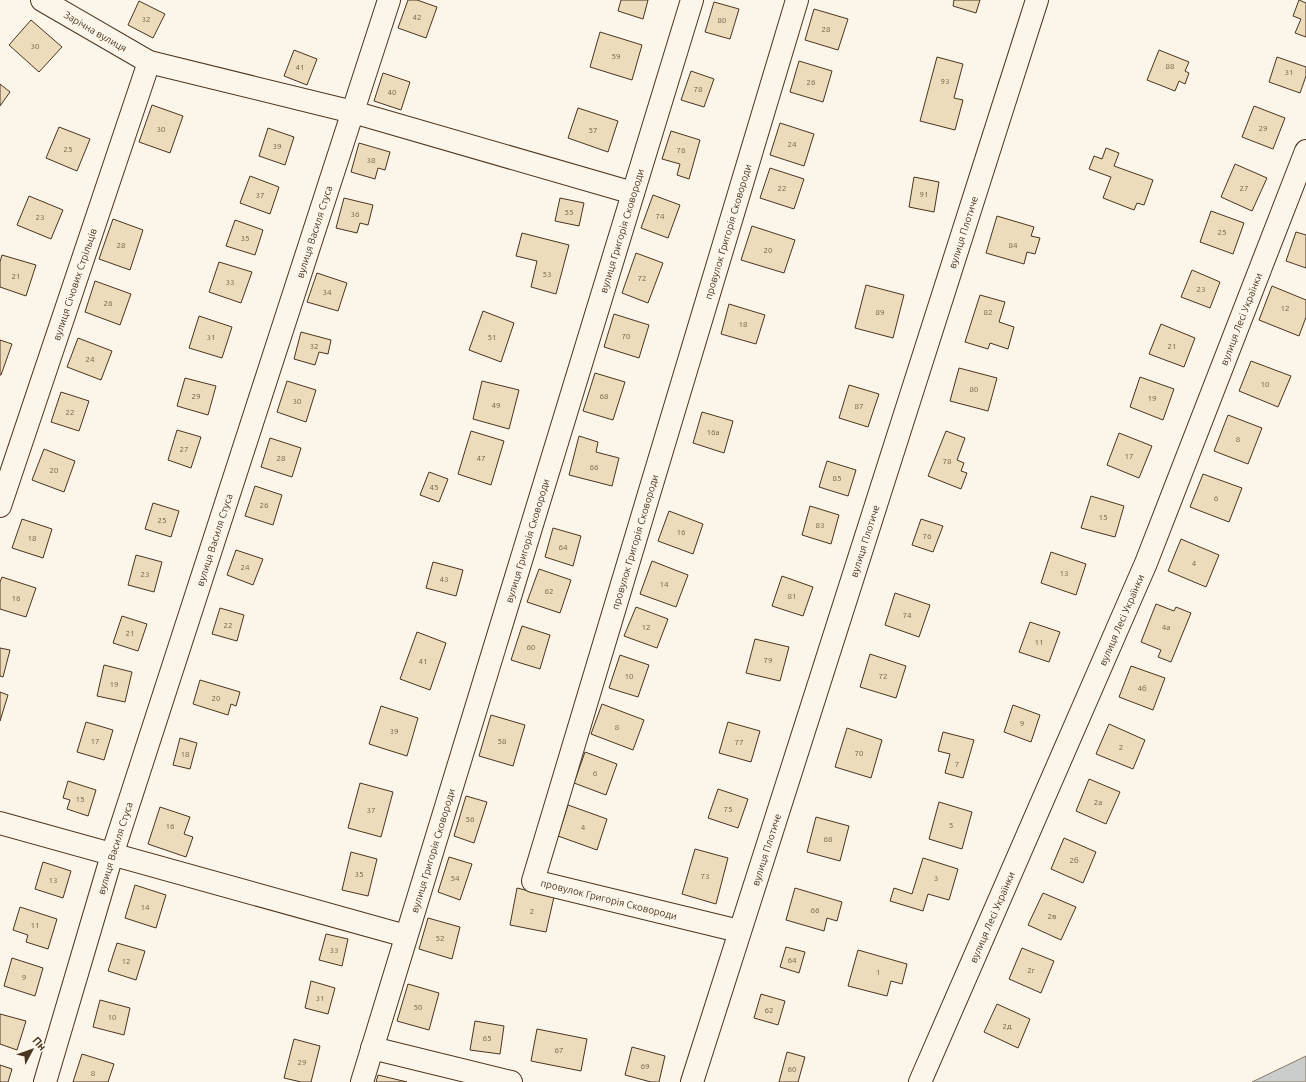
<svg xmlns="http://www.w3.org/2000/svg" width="1306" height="1082" font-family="Ubuntu,sans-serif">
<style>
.water{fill:#c9cecd;stroke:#887966}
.building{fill:#ecdcbc;stroke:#4a3520}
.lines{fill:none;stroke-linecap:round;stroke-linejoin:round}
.minor-casing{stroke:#4a3520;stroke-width:24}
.minor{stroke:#fbf6e9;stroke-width:22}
.labels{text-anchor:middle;stroke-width:3;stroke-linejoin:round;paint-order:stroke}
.number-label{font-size:8px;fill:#725f47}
.street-label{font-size:10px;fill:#4a3520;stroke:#fbf6e9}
</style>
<rect width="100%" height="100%" fill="#fbf6e9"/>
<polygon class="water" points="1306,1056 1306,1082 1252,1082"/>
<g class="building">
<polygon points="408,0 417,0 437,7 426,38 398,28"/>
<polygon points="621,0 648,0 643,19 618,11"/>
<polygon points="954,0 980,0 976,13 953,6"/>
<polygon points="1299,0 1306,3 1306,37 1295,33 1301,19 1293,16"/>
<polygon points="139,1 165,14 153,38 128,25"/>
<polygon points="714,2 739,9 730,39 705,32"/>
<polygon points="814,9 848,19 838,50 805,40"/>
<polygon points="31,20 62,47 39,72 9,45"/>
<polygon points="600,32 642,45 632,80 590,67"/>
<polygon points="294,50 317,59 307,85 284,76"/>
<polygon points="1159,50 1189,62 1185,71 1189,73 1185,84 1179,81 1175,91 1147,80"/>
<polygon points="937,57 963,64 954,98 963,100 955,130 920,121"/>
<polygon points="1277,57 1306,67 1306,76 1300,93 1269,82"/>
<polygon points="799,61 832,71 823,102 790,92"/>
<polygon points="691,71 714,79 704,107 681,100"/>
<polygon points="383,73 410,82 401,110 374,101"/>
<polygon points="0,84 10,92 0,106"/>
<polygon points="152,105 183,116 170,153 139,142"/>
<polygon points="1254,106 1285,118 1273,149 1242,137"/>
<polygon points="578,108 618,121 608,152 568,138"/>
<polygon points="780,123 814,134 804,166 770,155"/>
<polygon points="59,127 90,139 77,171 46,158"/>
<polygon points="268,128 294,137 285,165 259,156"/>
<polygon points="671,131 700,140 689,179 677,175 680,164 662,159"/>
<polygon points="359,143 390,152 385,170 378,168 375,179 351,172"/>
<polygon points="1106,148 1119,153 1114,166 1153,180 1144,205 1137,203 1134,210 1103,198 1111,177 1089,169 1094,156 1102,159"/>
<polygon points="1235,164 1267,178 1252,211 1221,197"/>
<polygon points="770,168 804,179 794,209 760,198"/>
<polygon points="250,176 279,187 270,214 240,203"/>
<polygon points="914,177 939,182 934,212 909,207"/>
<polygon points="653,195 680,205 668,238 641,228"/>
<polygon points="29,196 63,210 51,239 17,225"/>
<polygon points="344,198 373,205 368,225 360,223 357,233 336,228"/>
<polygon points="560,198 584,203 579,226 555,221"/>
<polygon points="1211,211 1244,223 1233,254 1200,242"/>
<polygon points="997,216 1034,227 1031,236 1040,238 1035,254 1027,252 1024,264 986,253"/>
<polygon points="113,219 143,230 130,270 99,259"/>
<polygon points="235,220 263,230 255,255 226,246"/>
<polygon points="752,226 795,240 784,273 741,260"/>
<polygon points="1296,232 1306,235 1306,268 1286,261"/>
<polygon points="522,233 569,245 556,294 531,287 537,261 516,256"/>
<polygon points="636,253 663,263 648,303 622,293"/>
<polygon points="2,255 36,265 26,296 0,287 0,262"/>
<polygon points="219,262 252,272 241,303 209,292"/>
<polygon points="1192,270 1220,282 1210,308 1181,297"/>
<polygon points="317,273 347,283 338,311 307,302"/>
<polygon points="95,281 131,294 120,325 85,312"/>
<polygon points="866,285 904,295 893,338 855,328"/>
<polygon points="1272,286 1306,300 1306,317 1299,336 1259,320"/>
<polygon points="980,295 1005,302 999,322 1014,327 1008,349 990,343 988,349 965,342"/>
<polygon points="729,304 765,315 756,344 721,334"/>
<polygon points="483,311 514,323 501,362 469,350"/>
<polygon points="614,314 649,325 639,358 604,347"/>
<polygon points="199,316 232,327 222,358 189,348"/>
<polygon points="1161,324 1195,338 1184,367 1149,354"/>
<polygon points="301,332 331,340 328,354 319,352 315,365 294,359"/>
<polygon points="78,338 112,351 101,380 67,367"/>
<polygon points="0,340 12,344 1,375 0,375"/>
<polygon points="1251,361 1291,376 1278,407 1239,391"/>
<polygon points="959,368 997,378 988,411 950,401"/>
<polygon points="595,373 625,382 613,420 583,411"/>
<polygon points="1140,377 1174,389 1163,420 1130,407"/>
<polygon points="185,378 216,386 208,415 177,406"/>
<polygon points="287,381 316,390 306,422 277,412"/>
<polygon points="482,381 519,390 509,429 473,419"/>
<polygon points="849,385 879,394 868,427 839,418"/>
<polygon points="61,392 89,401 79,431 51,422"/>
<polygon points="702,412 733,421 724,453 693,443"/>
<polygon points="1228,415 1262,428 1248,464 1214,451"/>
<polygon points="177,430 201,437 191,468 168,460"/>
<polygon points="471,431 504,441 491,485 458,474"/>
<polygon points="946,431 965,438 957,460 964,463 961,471 967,473 961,489 928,476"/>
<polygon points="1119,433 1152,446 1139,478 1107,465"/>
<polygon points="579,436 598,442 596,452 619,458 612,486 569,475"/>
<polygon points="270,438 301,448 292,477 261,467"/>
<polygon points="44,449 75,461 64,492 32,480"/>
<polygon points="827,461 856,470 848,496 819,487"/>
<polygon points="429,472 448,479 439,502 420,495"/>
<polygon points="1203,474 1242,488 1229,522 1190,507"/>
<polygon points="255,486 282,495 273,525 245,516"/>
<polygon points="1091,496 1124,506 1115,537 1081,528"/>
<polygon points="153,503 179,511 171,537 145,529"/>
<polygon points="810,506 839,515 831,544 802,535"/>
<polygon points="669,511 703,524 693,554 658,541"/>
<polygon points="22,519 52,529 43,558 12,548"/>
<polygon points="921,519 943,526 933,552 912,545"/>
<polygon points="553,528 581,536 573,566 545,557"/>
<polygon points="1181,539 1219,555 1206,587 1168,571"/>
<polygon points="236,550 263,559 253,585 227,575"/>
<polygon points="1051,552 1086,564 1076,595 1041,583"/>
<polygon points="136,555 162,562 154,592 128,585"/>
<polygon points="652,561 688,575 676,607 640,594"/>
<polygon points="433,562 463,570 456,596 426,588"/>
<polygon points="539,569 571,580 560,613 527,602"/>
<polygon points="782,576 813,587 803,616 772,606"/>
<polygon points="2,577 36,588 26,617 0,609 0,582"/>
<polygon points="895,593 930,605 919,637 885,625"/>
<polygon points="1156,604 1174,611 1176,607 1191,613 1171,662 1158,657 1161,650 1141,642"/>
<polygon points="636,607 668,619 657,648 624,636"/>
<polygon points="220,608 244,615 237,641 212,634"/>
<polygon points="122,616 147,624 138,651 113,643"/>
<polygon points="1030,622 1060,632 1049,662 1019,652"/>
<polygon points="522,626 550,635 540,669 511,660"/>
<polygon points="417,632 446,643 430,690 400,679"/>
<polygon points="755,639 789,647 780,681 746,673"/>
<polygon points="0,648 10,650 3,677 0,676"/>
<polygon points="870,654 906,666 896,698 860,687"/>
<polygon points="620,655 649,665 638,697 609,688"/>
<polygon points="104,665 132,672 125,702 97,696"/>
<polygon points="1131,666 1165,678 1153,710 1119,697"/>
<polygon points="200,680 240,692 236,706 231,704 228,715 193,704"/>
<polygon points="0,692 8,695 0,721"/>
<polygon points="602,704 644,720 633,750 591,734"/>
<polygon points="1013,705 1040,715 1031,742 1004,732"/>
<polygon points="381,706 418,718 407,756 369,744"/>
<polygon points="491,715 525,725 513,766 479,756"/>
<polygon points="86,722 113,730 104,760 77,752"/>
<polygon points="728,722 760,731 751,762 719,753"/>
<polygon points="1109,724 1145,740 1133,769 1096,754"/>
<polygon points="847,728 882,740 871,778 835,767"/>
<polygon points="943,732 974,740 963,778 945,773 950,754 938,751"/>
<polygon points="180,738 197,743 190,769 173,765"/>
<polygon points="585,752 617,764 606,795 574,783"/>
<polygon points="1089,779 1120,792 1106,824 1076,811"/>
<polygon points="68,781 96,790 88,816 67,809 70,800 63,798"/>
<polygon points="360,783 393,792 381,837 348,828"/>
<polygon points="718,789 748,799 738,828 708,818"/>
<polygon points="466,796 487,802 474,843 454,836"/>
<polygon points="939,802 972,812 962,849 929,839"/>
<polygon points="568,805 607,819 597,850 558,836"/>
<polygon points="160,807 190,817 184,834 193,837 186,857 148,844"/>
<polygon points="816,817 849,826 840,861 807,852"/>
<polygon points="1064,838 1096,852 1083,883 1051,869"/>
<polygon points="695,849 728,858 716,904 682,894"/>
<polygon points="351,852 377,859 368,896 342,890"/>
<polygon points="449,857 472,864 460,900 438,892"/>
<polygon points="923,858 958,869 949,900 928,894 923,911 890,901 894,888 912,894"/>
<polygon points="43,862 71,871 63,898 35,889"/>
<polygon points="135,885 166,895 156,928 125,918"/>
<polygon points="517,888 554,897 546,932 510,925"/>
<polygon points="795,888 842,902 837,921 827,918 824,931 786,920"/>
<polygon points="1043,893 1076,907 1061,940 1028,925"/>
<polygon points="20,907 57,919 48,949 26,942 28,935 13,930"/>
<polygon points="428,918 460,927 452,959 419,949"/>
<polygon points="326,934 348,939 342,966 319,960"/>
<polygon points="117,943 145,951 136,980 108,971"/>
<polygon points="786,947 805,952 799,973 780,967"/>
<polygon points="1022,948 1054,961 1041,993 1009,979"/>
<polygon points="858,950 907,964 902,984 891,981 887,996 848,986"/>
<polygon points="12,958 43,968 35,996 4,986"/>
<polygon points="311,981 335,988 328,1014 305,1008"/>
<polygon points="408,984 439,993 429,1030 397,1021"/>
<polygon points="761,994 785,1001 778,1025 754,1018"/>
<polygon points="100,1000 130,1008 124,1035 93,1027"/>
<polygon points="997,1004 1030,1019 1018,1048 984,1032"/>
<polygon points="0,1014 26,1021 17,1050 0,1044"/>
<polygon points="475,1021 504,1026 500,1054 470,1050"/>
<polygon points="537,1029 587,1039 581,1071 531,1061"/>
<polygon points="294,1039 320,1046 311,1082 301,1082 284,1078"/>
<polygon points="632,1047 665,1056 659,1082 651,1082 625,1075"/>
<polygon points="787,1052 805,1057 798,1082 779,1082"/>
<polygon points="82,1054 114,1064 108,1082 73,1082"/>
<polygon points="0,1065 12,1069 8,1082 0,1082"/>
<polygon points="378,1075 407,1082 376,1082"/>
</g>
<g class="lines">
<g class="minor-casing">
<g id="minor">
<path id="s1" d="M42,0L149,62L353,112L633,193"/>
<path id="s2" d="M0,506L149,62"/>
<polyline points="0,823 406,936"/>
<path id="s3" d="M739,931L533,881L797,0"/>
<polyline points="372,1048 511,1082"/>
<path id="s4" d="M45,1082L112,855L389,0"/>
<path id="s5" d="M362,1082L692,0"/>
<path id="s6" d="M692,1082L1037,0"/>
<path id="s7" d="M920,1082L1146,563L1306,151"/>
</g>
</g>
<use href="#minor" class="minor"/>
</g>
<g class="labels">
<g class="number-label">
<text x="417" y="20">42</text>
<text x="146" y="22">32</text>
<text x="722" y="23">80</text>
<text x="826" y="32">28</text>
<text x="35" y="49">30</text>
<text x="616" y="59">59</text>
<text x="1170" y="69">88</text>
<text x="300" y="70">41</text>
<text x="1289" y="75">31</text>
<text x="945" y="84">93</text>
<text x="811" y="85">26</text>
<text x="698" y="92">78</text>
<text x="392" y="95">40</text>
<text x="1263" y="131">29</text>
<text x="161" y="132">30</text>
<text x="593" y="133">57</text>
<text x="792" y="147">24</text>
<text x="277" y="149">39</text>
<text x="68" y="152">25</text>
<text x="681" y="153">76</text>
<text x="371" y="163">38</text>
<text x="782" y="191">22</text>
<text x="1244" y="191">27</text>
<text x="924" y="197">91</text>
<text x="260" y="198">37</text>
<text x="569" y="215">55</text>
<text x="355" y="217">36</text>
<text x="660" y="219">74</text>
<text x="40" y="220">23</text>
<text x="1222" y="235">25</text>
<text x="245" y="241">35</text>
<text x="121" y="248">28</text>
<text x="1013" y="248">84</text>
<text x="768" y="253">20</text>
<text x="547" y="277">53</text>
<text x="16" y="279">21</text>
<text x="642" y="281">72</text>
<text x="230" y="285">33</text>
<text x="1201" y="292">23</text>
<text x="327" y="295">34</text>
<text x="108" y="306">26</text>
<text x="1285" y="311">12</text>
<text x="880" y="315">89</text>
<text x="988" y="315">82</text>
<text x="743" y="327">18</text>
<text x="626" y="339">70</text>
<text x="211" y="340">31</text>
<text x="492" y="340">51</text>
<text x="314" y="349">32</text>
<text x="1172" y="349">21</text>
<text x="90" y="362">24</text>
<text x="1265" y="387">10</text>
<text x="974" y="392">80</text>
<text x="196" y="399">29</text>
<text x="604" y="399">68</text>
<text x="1152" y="401">19</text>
<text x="297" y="404">30</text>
<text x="496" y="408">49</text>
<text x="859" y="409">87</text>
<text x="70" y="415">22</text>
<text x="713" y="435">16а</text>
<text x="1238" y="442">8</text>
<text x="184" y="452">27</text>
<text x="1129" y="459">17</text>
<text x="281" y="461">28</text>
<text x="481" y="461">47</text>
<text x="947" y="464">78</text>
<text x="594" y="470">66</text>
<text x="54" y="473">20</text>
<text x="837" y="481">85</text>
<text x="434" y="490">45</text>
<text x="1216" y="501">6</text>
<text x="264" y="508">26</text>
<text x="1103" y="520">15</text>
<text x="162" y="523">25</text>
<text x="820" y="528">83</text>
<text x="681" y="535">16</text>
<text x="927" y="539">76</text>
<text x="32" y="541">18</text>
<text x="563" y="550">64</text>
<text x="1194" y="566">4</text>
<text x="245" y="570">24</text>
<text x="1064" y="576">13</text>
<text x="145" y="577">23</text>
<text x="444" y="582">43</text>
<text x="664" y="587">14</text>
<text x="549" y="594">62</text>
<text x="792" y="599">81</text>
<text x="16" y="601">16</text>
<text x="907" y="618">74</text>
<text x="228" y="628">22</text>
<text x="646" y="630">12</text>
<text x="1166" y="630">4а</text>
<text x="130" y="636">21</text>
<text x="1039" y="645">11</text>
<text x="531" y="650">60</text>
<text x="768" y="663">79</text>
<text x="423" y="664">41</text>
<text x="629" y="679">10</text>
<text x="883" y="679">72</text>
<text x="114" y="687">19</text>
<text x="1142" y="691">4б</text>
<text x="216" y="701">20</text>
<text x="1022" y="726">9</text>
<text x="617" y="730">8</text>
<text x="394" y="734">39</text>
<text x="95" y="744">17</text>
<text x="502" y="744">58</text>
<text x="739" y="745">77</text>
<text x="1121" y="750">2</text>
<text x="859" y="756">70</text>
<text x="185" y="757">18</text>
<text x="957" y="767">7</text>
<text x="595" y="776">6</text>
<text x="80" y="802">15</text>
<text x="1098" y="805">2а</text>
<text x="728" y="812">75</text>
<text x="371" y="813">37</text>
<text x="470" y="822">56</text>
<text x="951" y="828">5</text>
<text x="170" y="829">16</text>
<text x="583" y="830">4</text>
<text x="828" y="842">68</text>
<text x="1074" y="863">2б</text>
<text x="359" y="877">35</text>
<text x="705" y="879">73</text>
<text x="455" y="881">54</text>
<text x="936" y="881">3</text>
<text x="53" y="883">13</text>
<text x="145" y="910">14</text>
<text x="815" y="913">66</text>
<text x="532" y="914">2</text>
<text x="1052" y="919">2в</text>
<text x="35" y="928">11</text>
<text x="440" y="941">52</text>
<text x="334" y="953">33</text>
<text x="792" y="963">64</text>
<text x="126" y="964">12</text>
<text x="1031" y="973">2г</text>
<text x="878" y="975">1</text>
<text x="24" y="980">9</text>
<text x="320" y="1001">31</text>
<text x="418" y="1010">50</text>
<text x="769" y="1013">62</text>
<text x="112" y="1020">10</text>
<text x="1007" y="1029">2д</text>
<text x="487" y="1041">65</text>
<text x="559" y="1053">67</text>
<text x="302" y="1065">29</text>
<text x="645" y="1069">69</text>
<text x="792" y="1072">60</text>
<text x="93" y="1076">8</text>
</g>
<g class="street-label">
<text dy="4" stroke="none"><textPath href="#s1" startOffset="62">Зарічна вулиця</textPath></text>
<text dy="4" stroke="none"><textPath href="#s5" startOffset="890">вулиця Григорія Сковороди</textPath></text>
<text dy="4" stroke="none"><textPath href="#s4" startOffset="892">вулиця Василя Стуса</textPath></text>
<text dy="4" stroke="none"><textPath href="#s3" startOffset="890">провулок Григорія Сковороди</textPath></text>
<text dy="4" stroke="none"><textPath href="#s6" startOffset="892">вулиця Плотиче</textPath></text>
<text dy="4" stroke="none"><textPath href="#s2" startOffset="234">вулиця Січових Стрільців</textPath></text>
<text dy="4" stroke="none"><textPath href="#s7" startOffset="828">вулиця Лесі Українки</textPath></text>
<text dy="4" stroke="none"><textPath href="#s4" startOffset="568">вулиця Василя Стуса</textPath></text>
<text dy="4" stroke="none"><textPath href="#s5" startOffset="566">вулиця Григорія Сковороди</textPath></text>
<text dy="4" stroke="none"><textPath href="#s6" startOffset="568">вулиця Плотиче</textPath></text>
<text dy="4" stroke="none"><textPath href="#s3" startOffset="566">провулок Григорія Сковороди</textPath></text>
<text dy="4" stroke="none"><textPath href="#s7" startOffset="504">вулиця Лесі Українки</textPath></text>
<text dy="4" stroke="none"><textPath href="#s4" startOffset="244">вулиця Василя Стуса</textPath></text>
<text dy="4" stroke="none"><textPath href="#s6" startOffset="244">вулиця Плотиче</textPath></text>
<text dy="4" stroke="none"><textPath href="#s5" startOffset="242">вулиця Григорія Сковороди</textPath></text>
<text transform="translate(609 899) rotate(14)" y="4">провулок Григорія Сковороди</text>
<text dy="4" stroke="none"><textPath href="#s7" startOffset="180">вулиця Лесі Українки</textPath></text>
</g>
</g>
<g transform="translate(32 1050) rotate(49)" stroke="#fbf6e9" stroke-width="3" paint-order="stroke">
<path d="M0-3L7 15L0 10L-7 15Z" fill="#4a3520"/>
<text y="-6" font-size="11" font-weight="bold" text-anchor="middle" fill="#4a3520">Пн</text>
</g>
</svg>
